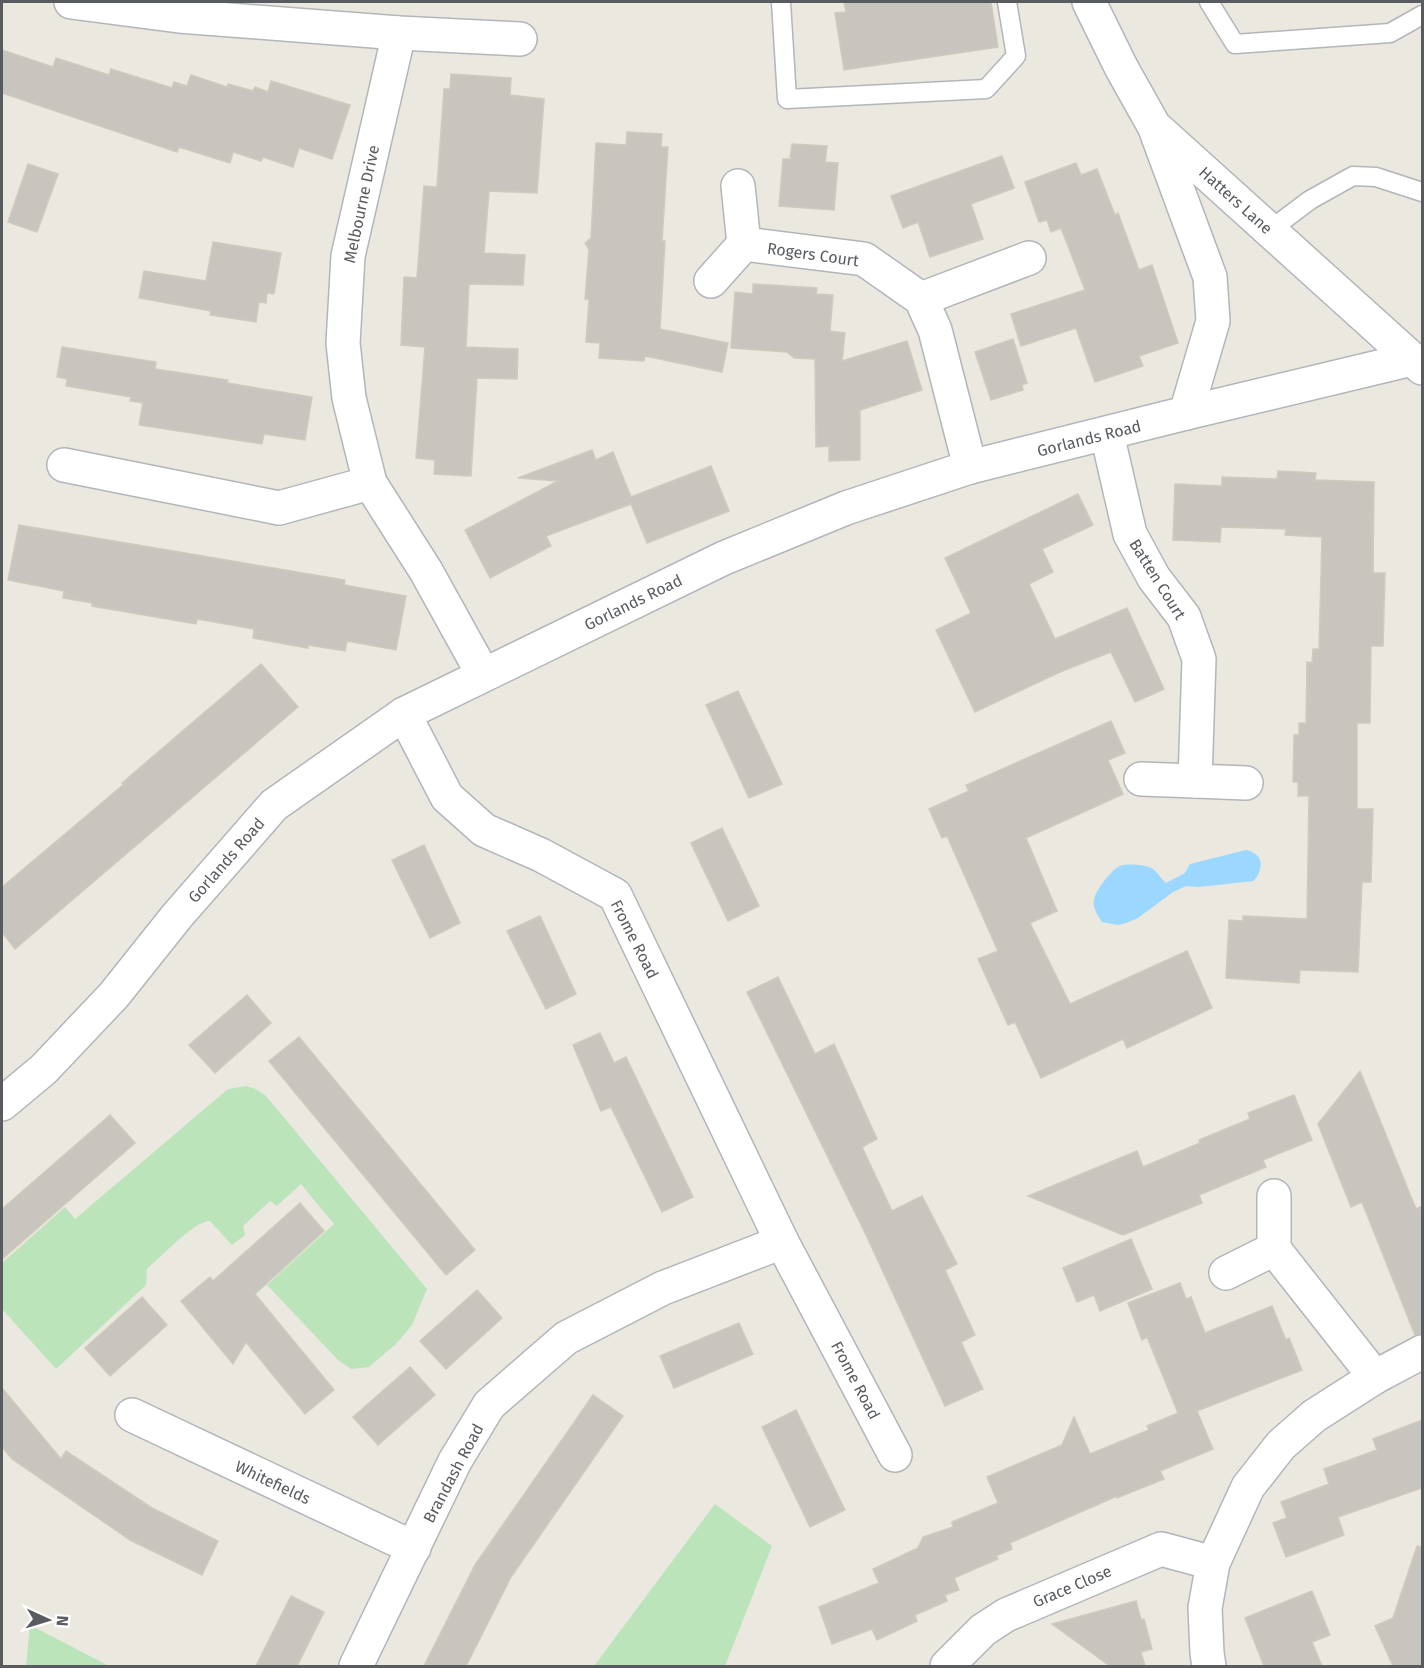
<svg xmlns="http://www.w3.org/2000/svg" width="1424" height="1668" font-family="'Fira Sans',sans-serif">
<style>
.green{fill:#bce4ba}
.water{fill:#9bd7ff}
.building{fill:#c8c5be;stroke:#d0cabd;stroke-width:1.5}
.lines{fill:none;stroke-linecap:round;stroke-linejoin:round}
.lane-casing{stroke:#b2b6ba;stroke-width:21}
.street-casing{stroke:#b2b6ba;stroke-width:36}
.lane{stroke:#fff;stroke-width:18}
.street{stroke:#fff;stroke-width:33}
.labels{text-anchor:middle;stroke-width:4.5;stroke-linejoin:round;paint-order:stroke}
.street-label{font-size:16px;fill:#585c60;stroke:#fff}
</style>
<rect width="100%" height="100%" fill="#ebe8df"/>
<g class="green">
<path d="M246,1086L256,1089L266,1096L427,1289L412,1325L396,1344L369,1367L351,1369L338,1360L267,1285L334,1224L301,1184L277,1206L270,1201L243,1226L245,1235L232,1245L210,1221C195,1220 159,1259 147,1269L146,1285L56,1369L2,1309V1263L65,1207L75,1219L228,1089Z"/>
<polygon points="715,1504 772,1546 725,1666 594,1666"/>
<polygon points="30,1625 109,1666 26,1666"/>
</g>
<path class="water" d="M1246,850C1264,854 1264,868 1254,881L1199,887L1186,886L1173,892L1138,918L1126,923L1118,925L1102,922C1098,916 1092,907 1094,900C1095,891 1112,869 1120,866C1127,863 1148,865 1153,869C1158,873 1161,879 1166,883L1185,873L1190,864Z"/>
<g class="building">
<polygon points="844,2 991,2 998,47 844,70 835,13 846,12"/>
<polygon points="2,50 53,67 56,58 109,75 111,69 172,88 174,82 187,86 191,75 227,87 228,84 253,91 255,87 268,92 271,81 350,105 332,159 299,148 293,167 263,157 261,161 233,152 230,163 179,147 177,152 2,93"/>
<polygon points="451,74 511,78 510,95 544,99 537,193 489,191 484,253 525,255 523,285 469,284 466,347 518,349 517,379 477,378 471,476 434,474 435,460 416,458 425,347 401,345 404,277 417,278 424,186 437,187 444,89 450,89"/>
<polygon points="627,132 662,134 661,147 668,147 662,241 665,241 660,329 728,343 722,372 645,356 644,361 599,358 600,343 586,342 589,299 585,299 589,250 585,243 591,238 596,143 626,145"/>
<polygon points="792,144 827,146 825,162 838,163 834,210 779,206 783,159 790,159"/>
<polygon points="1002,156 1014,188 971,204 983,239 930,257 918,222 903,228 891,196"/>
<polygon points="1076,163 1081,175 1097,169 1115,215 1118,213 1139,270 1152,265 1178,343 1139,356 1143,366 1095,382 1076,328 1021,346 1011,314 1085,290 1061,228 1051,232 1047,220 1039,222 1025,182"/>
<polygon points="28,164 58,174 37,232 8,222"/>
<polygon points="213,242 281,253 274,294 267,293 266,303 259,302 256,322 210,315 211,311 139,298 144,271 206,281"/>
<polygon points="753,284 817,288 816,294 833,295 830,331 845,333 842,361 907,341 922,390 860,410 860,460 829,461 829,446 816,447 815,359 794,358 787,352 731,348 735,292 753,294"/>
<polygon points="1013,339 1027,383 1022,385 1023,390 991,400 975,352"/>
<polygon points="62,347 156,362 155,369 228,380 227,383 312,397 305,440 264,434 262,444 139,425 143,403 130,401 131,397 66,386 67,379 57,377"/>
<polygon points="592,450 596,460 613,452 631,497 711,466 729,511 647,543 631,504 546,536 551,546 490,578 465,530 558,481 518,478"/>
<polygon points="1278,471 1316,473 1315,480 1374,482 1373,573 1385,573 1383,646 1371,646 1370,723 1357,723 1357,809 1373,809 1371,882 1362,882 1358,972 1300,970 1299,983 1226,978 1229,920 1243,921 1243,916 1307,919 1309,796 1298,796 1298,782 1293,782 1294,735 1299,735 1299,723 1306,723 1307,662 1312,663 1313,649 1319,649 1322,537 1285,535 1286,529 1221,527 1220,542 1173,540 1175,484 1222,486 1222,477 1277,479"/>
<polygon points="1078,494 1093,525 1042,549 1053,572 1029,584 1055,639 1127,608 1164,689 1135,702 1111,652 1060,672 975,712 936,630 971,613 945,558"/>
<polygon points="19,525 345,580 344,585 406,596 396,650 347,641 345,651 308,645 308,648 253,638 254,629 197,619 196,624 92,606 92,603 63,598 64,591 8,580"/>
<polygon points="261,664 298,707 15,949 2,932 2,887 91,812 124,784 122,783"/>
<polygon points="738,691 782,784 749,798 706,705"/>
<polygon points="1111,721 1125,753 1108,760 1123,794 1026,838 1057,911 1030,923 1070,1004 1187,951 1212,1008 1127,1048 1123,1039 1041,1078 1015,1022 1008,1025 978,959 998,951 947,836 942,838 929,809 969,791 966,785"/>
<polygon points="722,828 759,906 728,921 691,843"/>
<polygon points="424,845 460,923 430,938 392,860"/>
<polygon points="540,916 576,994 546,1009 507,931"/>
<polygon points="778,977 815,1054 834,1044 877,1139 862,1147 892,1211 922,1196 957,1264 945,1270 975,1335 961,1342 983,1389 945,1406 867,1237 747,992"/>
<polygon points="247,995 271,1023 215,1073 189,1045"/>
<polygon points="600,1033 614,1063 626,1057 693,1197 662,1212 611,1107 601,1111 573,1045"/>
<polygon points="299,1037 475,1250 446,1275 269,1061"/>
<polygon points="1360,1071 1416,1209 1422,1206 1422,1333 1415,1335 1362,1202 1351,1207 1318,1124"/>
<polygon points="1294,1095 1312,1140 1263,1160 1266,1167 1199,1195 1202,1203 1123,1235 1028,1196 1137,1151 1143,1167 1200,1143 1199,1140 1250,1119 1248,1113"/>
<polygon points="110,1115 135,1143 2,1259 2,1209"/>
<polygon points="300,1203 324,1231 255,1294 334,1390 305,1414 246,1342 233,1364 181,1301 210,1277 213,1281"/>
<polygon points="1131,1239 1152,1289 1100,1311 1094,1295 1077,1302 1063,1268"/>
<polygon points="1180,1283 1186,1299 1191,1297 1205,1333 1272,1306 1286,1340 1289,1338 1302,1370 1197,1411 1213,1449 1160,1471 1164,1479 1117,1498 1117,1496 1010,1543 1012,1549 996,1556 998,1559 954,1578 959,1590 945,1595 947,1601 915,1615 917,1621 877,1640 872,1629 832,1644 819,1607 879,1583 873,1569 918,1548 923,1537 953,1527 952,1522 998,1503 987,1477 1062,1445 1074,1417 1090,1454 1149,1430 1147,1426 1178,1413 1147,1337 1142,1340 1128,1303"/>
<polygon points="477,1290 502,1318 446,1369 420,1341"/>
<polygon points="142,1297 167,1325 110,1376 85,1348"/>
<polygon points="739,1323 753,1354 674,1388 660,1356"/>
<polygon points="410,1367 435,1395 378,1445 353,1417"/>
<polygon points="2,1388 61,1459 66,1451 152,1508 218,1541 202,1575 130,1540 12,1459 2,1447"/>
<polygon points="593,1395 623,1416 511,1577 466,1666 424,1666 475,1565"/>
<polygon points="796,1410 845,1510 810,1527 762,1427"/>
<polygon points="1422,1420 1422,1488 1338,1517 1344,1535 1286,1557 1273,1523 1287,1518 1281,1502 1329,1484 1324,1469 1377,1450 1373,1439"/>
<polygon points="1417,1546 1422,1547 1422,1666 1393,1666 1375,1626 1393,1618"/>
<polygon points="1312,1591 1330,1635 1312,1642 1322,1666 1264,1666 1245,1618"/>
<polygon points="291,1596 324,1612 297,1666 256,1666"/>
<polygon points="1136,1601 1141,1620 1144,1619 1152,1649 1141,1652 1145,1666 1110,1666 1052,1624"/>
</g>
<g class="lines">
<g class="lane-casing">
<g id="lane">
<polyline points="781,2 787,99 986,89 1016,56 1007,2"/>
<polyline points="1209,2 1235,44 1390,33 1422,15"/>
<polyline points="1270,230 1310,200 1353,176 1376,177 1422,192"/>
</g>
</g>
<g class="street-casing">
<g id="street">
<polyline points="71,2 179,16 399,33 520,39"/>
<polyline points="1089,2 1121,67 1154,126 1422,368"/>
<polyline points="399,33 348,256 343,343 349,398 370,483 426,571 483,674"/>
<polyline points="1156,131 1210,277 1213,321 1186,413"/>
<polyline points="738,186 744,244"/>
<polyline points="711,281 744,244 864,259 921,299 935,330 970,467"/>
<polyline points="921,299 1029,258"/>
<polyline points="1107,434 1130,534 1154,578 1184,617 1199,659 1195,781 1246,783"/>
<polyline points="64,465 279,508 370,483"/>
<polyline points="404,714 447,797 484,830 541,855 615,895 782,1242 895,1455"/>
<polyline points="1141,779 1195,781"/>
<polyline points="2,1104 44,1069 114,995 177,916 274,805 404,714 724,558 846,508 970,467 1186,413 1412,359"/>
<polyline points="1274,1249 1375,1377"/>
<polyline points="1226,1273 1274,1249 1274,1196"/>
<polyline points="132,1415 414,1548"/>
<polyline points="356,1666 455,1461 489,1405 566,1338 663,1288 782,1242"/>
<polyline points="947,1666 983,1630 1006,1615 1161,1549 1213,1563"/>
<polyline points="1209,1666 1207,1653 1205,1608 1213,1563 1248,1487 1281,1445 1314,1416 1375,1377 1422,1352"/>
</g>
</g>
<use href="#lane" class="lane"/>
<use href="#street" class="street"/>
</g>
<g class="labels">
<g class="street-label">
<text transform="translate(1236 200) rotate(42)" y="6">Hatters Lane</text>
<text transform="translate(361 204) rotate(-78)" y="6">Melbourne Drive</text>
<text transform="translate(813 254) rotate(8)" y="6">Rogers Court</text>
<text transform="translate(1089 438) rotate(-14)" y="6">Gorlands Road</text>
<text transform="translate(1158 579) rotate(58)" y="6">Batten Court</text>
<text transform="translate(633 602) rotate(-26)" y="6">Gorlands Road</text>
<text transform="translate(226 860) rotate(-49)" y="6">Gorlands Road</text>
<text transform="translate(635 939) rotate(63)" y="6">Frome Road</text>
<text transform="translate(856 1380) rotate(62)" y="6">Frome Road</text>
<text transform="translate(453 1473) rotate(-62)" y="6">Brandash Road</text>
<text transform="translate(273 1482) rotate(25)" y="6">Whitefields</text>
<text transform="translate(1072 1586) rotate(-23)" y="6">Grace Close</text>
</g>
</g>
<rect width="1424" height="1668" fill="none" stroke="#585c60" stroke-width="6"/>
<g transform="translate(48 1620) rotate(94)" stroke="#ffffff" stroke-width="4.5" paint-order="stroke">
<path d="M0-4.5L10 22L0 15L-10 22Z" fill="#585c60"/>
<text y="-9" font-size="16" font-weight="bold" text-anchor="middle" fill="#585c60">N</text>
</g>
</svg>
